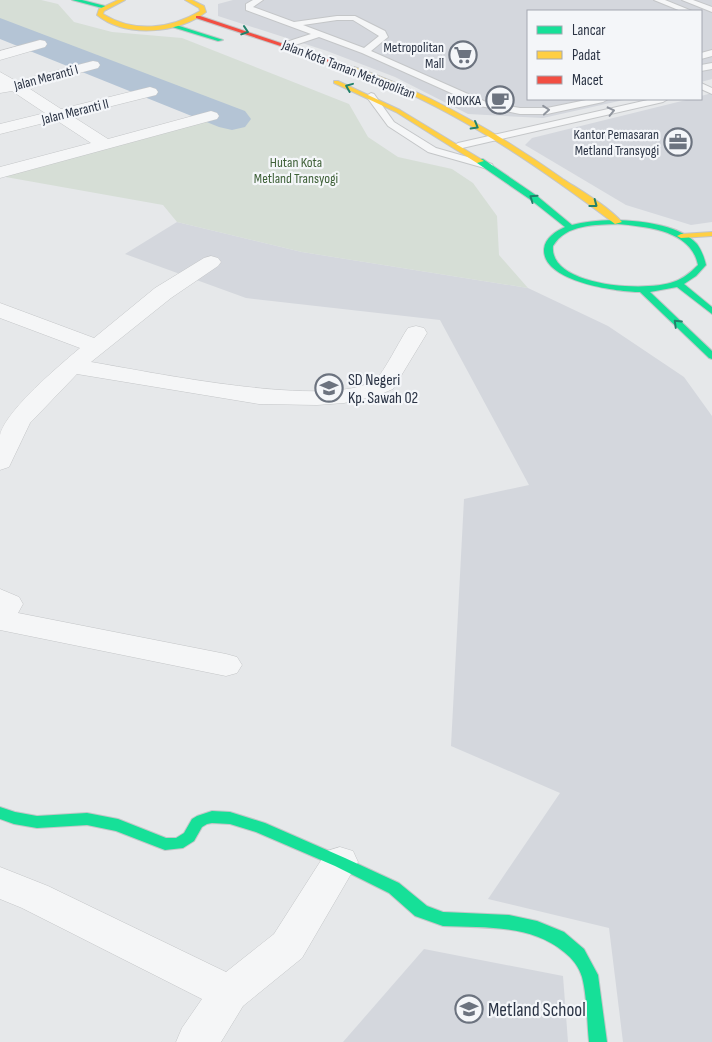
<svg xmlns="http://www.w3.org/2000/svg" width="712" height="1042" font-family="'Sofia Sans Condensed',sans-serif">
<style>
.built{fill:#d4d7dd}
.green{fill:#d6ded6}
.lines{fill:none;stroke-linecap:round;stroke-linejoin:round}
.river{fill:#b4c4d5;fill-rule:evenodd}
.lane-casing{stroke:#c4c6c8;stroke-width:2}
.street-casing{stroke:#c4c6c8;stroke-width:1}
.fast-casing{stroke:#c4c6c8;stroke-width:2}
.slow-casing{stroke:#c4c6c8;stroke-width:2}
.jam-casing{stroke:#c4c6c8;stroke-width:2}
.lane{fill:#f5f6f7;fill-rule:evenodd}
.street{fill:#f5f6f7;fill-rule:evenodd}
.fast{fill:#16e098;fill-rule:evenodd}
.slow{fill:#ffcf43;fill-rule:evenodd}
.jam{fill:#f24e42;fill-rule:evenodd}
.oneway{stroke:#22816a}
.oneway2{stroke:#90959e}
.labels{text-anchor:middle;stroke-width:4.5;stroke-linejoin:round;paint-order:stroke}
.far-poi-label{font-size:14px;fill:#2b3445;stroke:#f4f6f9;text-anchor:end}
.far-street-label{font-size:14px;fill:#2b3445;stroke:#f4f6f9}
.far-park-label{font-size:14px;fill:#3f6138;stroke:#f4f6f9}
.poi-label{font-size:16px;fill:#2b3445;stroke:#f4f6f9;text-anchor:start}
.near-poi-label{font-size:19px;fill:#2b3445;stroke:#f4f6f9;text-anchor:start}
</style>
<rect width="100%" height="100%" fill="#e6e8ea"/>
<g class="built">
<polygon points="233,0 712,0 712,79 701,82 701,11 528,11 528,99 628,99 543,118 468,114 395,77 327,51 218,16 218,4"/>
<polygon points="712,93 712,222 691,225 626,205 525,145 532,138 690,99 701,99 701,96"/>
<polygon points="177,222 302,252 528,288 608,326 684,377 712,416 712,1042 623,1042 609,928 488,899 560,793 451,746 464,499 529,485 440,320 246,298 125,254"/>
<polygon points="424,949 563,976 568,1042 343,1042"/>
</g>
<polygon class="green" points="0,0 41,0 58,4 74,22 112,32 182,38 349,104 368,137 398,157 452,169 473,183 497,216 499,255 528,288 302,252 177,222 163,205 0,176 240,113 0,28"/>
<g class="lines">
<polygon class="river" points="0,18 245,111 251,119 245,127 232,130 219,127 0,39"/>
<g class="lane-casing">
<g id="lane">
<path d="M253,0H263L253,7L294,22L337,16H355L385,31L388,37L371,51L486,102L520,108H547L591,99H608L603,102L547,114H520L480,106L362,53L319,37L289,47H283V43L311,34L246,10V4ZM337,20H353L379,36L364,48L303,25Z"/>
<polygon points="654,0 665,0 692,11 681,11"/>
<polygon points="682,0 693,0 712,7 712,12"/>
<polygon points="712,50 712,56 701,59 701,53"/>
<polygon points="712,63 712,69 701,71 701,65"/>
<polygon points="701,83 712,88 712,94 701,89"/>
<polygon points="371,93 374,94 394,122 436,148 492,164 493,166 488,169 428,152 388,126 366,96"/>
<polygon points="652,99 668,99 663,102 458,149 453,146 458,143"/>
</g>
</g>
<g class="street-casing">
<g id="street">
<polygon points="40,40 45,41 47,44 45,47 0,60 0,51"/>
<polygon points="93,61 98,62 100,65 98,68 27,87 61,109 150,87 156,89 158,92 156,95 72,116 108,139 211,111 217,113 219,116 217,119 0,178 0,167 91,143 56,120 0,134 0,124 45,113 12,91 0,93 0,72 16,81"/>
<path d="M211,256L218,258L221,262L218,266L171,298L91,362C146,371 334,411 376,379C383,374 401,338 408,328L416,326L424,328L427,333L393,389L376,396L344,403L317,405L259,404L77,374L30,423L9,467L0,470C0,459 0,445 0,435C6,410 60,365 80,348L0,318V303L94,338L155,288L204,258Z"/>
<polygon points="0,589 19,597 23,604 18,613 226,654 237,657 242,665 237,673 226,676 0,630"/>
<polygon points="340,847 353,851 358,862 302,958 243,1006 221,1042 176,1042 182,1028 202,999 22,908 0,899 0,867 48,886 226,972 274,934 327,851"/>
</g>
</g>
<g class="fast-casing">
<g id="fast">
<polygon points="72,0 82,0 109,7 106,9"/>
<polygon points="169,24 173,24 223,40 218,41 169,26"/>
<path d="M477,159H483L537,196L572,225C603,216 675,218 697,244C702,251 704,257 706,265L696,276L684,284L712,307V314L677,287L650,292L712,351V359L709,358L640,292C618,292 542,282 544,249C545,238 556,231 565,227L531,200L477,163ZM618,224C647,227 691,230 698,265C691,272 683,279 673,282C647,292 549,287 553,246C566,224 595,225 618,224Z"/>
<path d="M0,807L15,812L37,816L87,813L118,819L166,838H176L184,833L192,819L197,816L212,811L230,812L265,823L345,858L399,883L427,906L443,912L509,915L537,921L564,932L584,949L598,975L607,1042H589C587,1023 587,995 582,977C579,967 572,958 564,952C531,924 485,928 443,926L415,916L389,893L335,866L256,832L230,824L212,823L207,824L202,827L194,841L183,848L165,850L116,831L87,825L37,828L14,824L0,819Z"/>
</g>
</g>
<g class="slow-casing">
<g id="slow">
<path d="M118,0H125L104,11L103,14C134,33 170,29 200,11L199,8L185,0H192L204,6L206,12C178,34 125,38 97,15L99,9Z"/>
<path d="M350,67H354C430,93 498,133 563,179C583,192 606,205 622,222L615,224C533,162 448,104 350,69Z"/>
<polygon points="334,81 338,81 400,110 484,161 477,163 396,112 334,83"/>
<polygon points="712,232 712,236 681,238 677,236 681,234"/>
</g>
</g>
<g class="jam-casing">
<polygon id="jam" points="196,16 200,16 355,68 350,69 196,18"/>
</g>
<use href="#lane" class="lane"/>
<use href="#street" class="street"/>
<use href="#fast" class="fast"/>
<use href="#slow" class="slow"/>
<use href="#jam" class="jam"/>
</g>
<defs><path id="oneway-chevron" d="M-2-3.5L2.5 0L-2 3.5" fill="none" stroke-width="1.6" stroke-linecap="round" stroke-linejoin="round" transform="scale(1.25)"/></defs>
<g class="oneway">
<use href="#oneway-chevron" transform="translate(245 31) rotate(18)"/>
<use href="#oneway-chevron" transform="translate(349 87) rotate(-158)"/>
<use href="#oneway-chevron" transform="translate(475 126) rotate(30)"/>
<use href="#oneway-chevron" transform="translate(533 198) rotate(-145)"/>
<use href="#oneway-chevron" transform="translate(594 204) rotate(37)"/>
<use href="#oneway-chevron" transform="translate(677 323) rotate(-136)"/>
</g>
<g class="oneway2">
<use href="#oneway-chevron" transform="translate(546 110) rotate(-5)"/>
<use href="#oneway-chevron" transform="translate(611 111) rotate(-13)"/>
</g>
<defs>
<g id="supermarket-ring" transform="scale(1.4375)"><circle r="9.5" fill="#f4f6f9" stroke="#6c737f" stroke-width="1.5"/><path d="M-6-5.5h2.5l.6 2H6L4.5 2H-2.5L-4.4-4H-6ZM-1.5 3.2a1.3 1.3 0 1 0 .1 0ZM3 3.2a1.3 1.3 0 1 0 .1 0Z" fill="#6c737f"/></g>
<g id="cafe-ring" transform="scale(1.4375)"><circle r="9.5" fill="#f4f6f9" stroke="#6c737f" stroke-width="1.5"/><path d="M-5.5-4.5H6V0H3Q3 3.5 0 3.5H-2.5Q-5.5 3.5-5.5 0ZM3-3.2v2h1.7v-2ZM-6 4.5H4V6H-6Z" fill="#6c737f"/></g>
<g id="office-ring" transform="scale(1.4375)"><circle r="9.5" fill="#f4f6f9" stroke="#6c737f" stroke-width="1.5"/><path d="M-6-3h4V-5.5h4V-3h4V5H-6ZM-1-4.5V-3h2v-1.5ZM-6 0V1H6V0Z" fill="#6c737f"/></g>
<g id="school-ring" transform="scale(1.4375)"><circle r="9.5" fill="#f4f6f9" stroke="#6c737f" stroke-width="1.5"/><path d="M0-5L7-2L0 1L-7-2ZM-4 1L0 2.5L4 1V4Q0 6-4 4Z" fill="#6c737f"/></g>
</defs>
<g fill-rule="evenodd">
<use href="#supermarket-ring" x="463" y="55"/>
<use href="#cafe-ring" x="500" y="100"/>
<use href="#office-ring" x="678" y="142"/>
<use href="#school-ring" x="329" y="388"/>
<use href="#school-ring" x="469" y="1009"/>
</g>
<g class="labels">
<g class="far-poi-label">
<text x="444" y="52">Metropolitan<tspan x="444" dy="16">Mall</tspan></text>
<text x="481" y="105">MOKKA</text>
<text x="659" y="139">Kantor Pemasaran<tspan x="659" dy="16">Metland Transyogi</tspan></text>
</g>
<g class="far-street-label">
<text transform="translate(349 69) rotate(21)" y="5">Jalan Kota Taman Metropolitan</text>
<text transform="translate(46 77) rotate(-15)" y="5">Jalan Meranti I</text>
<text transform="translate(75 111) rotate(-14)" y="5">Jalan Meranti II</text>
</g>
<g class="far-park-label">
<text x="296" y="167">Hutan Kota<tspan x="296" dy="16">Metland Transyogi</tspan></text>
</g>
<g class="poi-label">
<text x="348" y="385">SD Negeri<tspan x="348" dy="18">Kp. Sawah 02</tspan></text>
</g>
<g class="near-poi-label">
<text x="488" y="1016">Metland School</text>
</g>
</g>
<rect x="527" y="10" width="175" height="90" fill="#f4f6f9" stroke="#a4a8b1"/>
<rect x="537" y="26" width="25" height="8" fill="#16e098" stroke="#a4a8b1"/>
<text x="572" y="35" font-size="15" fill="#2b3445">Lancar</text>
<rect x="537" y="51" width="25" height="8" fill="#ffcf43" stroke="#a4a8b1"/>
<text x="572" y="60" font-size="15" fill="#2b3445">Padat</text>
<rect x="537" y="76" width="25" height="8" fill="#f24e42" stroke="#a4a8b1"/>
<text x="572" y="85" font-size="15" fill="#2b3445">Macet</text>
</svg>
